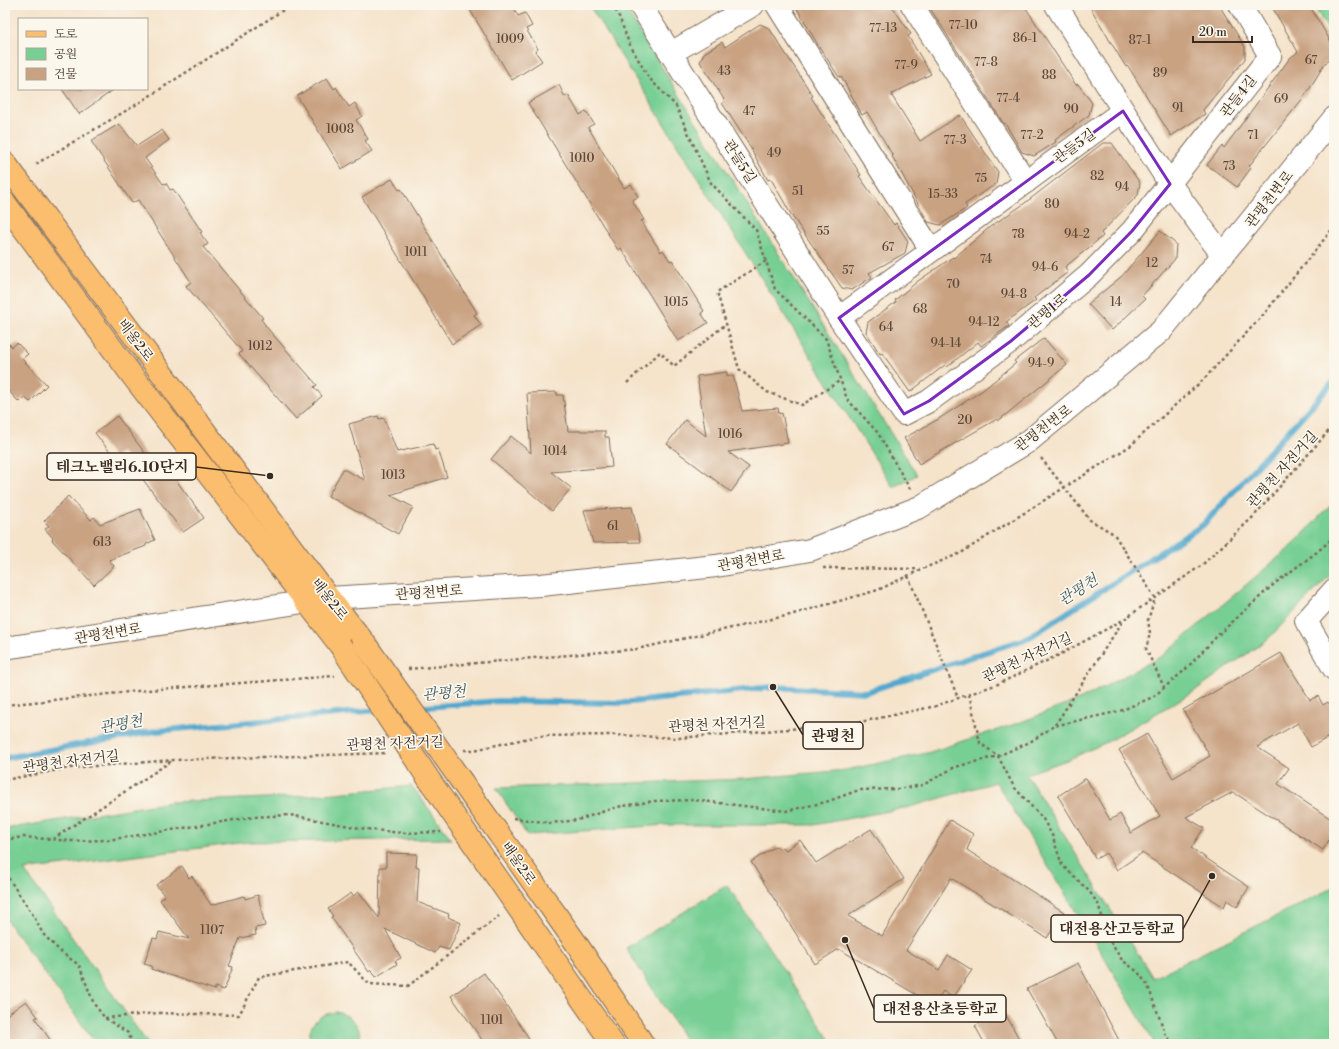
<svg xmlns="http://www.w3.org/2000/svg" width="1339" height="1049" font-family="'Libre Bodoni','Noto Serif KR',serif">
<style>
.green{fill:#77cf94;stroke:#597c59}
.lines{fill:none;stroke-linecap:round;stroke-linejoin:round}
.stream{stroke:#51a8ce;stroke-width:6}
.building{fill:#c9a282}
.minor-casing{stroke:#7c6b5a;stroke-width:24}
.major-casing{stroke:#7c6b5a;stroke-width:24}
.path{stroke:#7c6b5a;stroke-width:2.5;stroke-dasharray:3 3;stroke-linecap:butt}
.minor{stroke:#fff;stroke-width:22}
.major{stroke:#fbbd6e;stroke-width:22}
.major-bridge-casing{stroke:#7c6b5a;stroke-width:24;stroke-linecap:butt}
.major-bridge{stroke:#fbbd6e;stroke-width:22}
.marked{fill:none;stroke:#7b2cbf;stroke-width:3;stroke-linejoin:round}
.labels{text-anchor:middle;stroke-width:3.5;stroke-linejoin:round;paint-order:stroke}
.number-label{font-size:12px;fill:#5e4837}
.street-label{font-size:14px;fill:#3b2a1e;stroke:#fbf7ec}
.water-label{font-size:15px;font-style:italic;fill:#445c64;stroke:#fbf7ec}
.leader{fill:none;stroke:#3b2a1e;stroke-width:1.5}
.callout-dot{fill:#3b2a1e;stroke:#fbf7ec;stroke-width:1.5}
.callout{fill:#fbf7ec;stroke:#3b2a1e;stroke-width:1.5}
.callout-label{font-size:15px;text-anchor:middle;font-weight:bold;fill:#3b2a1e}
</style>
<rect width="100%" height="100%" fill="#fbf7ec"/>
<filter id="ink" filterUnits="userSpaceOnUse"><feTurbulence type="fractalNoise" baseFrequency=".025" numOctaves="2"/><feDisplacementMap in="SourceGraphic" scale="8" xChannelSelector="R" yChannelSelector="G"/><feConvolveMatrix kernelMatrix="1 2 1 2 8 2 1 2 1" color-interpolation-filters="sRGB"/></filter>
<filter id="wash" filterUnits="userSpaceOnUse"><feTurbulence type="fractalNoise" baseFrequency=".012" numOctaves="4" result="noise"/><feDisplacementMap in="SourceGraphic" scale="16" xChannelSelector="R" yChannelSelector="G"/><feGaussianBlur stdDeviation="0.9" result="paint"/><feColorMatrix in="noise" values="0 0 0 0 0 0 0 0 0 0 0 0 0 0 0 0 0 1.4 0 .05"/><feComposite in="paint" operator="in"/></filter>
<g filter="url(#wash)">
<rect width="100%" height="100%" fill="#f5e3ca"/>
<g class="green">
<polygon points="589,5 623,5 917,475 893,487"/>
<polygon points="1313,5 1334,5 1334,39"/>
<polygon points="1334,501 1334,571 1268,639 1193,692 1107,742 1067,760 1026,774 1153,978 1334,887 1334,1044 1155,1044 1096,944 996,782 910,807 814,825 666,825 527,835 496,788 744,779 846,770 927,753 1021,722 1081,699 1162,656 1293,545"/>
<polygon points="412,786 451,839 248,842 24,870 148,1044 96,1044 5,918 5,829 170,802 291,797"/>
<polygon points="727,885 833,1044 688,1044 626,948"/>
<path d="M336,1012C351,1015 364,1027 359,1044H310C306,1026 318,1014 336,1012Z"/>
</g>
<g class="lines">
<g class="stream">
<polyline points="415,708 497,701 622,703 773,687 866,692 1028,638 1203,525 1334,381"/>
<polyline points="5,758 156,731 378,710"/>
</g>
</g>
<g id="blocks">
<g class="building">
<polygon points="467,5 512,5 518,16 525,13 532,26 526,29 538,49 535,51 542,61 512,80"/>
<polygon points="795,5 891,5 911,34 908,36 931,74 892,94 892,96 920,141 960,115 998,172 996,184 965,204 967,208 940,225 928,222 892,156 893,156 867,112 862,115 841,76 839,77 818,45"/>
<polygon points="928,5 1024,5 1076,85 1078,84 1092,103 1089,115 1055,140 1056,142 1034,156 1022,152 1005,123 1004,124"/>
<polygon points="1089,5 1219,5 1245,47 1245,59 1203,110 1205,114 1171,136 1128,66 1126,67 1110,41"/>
<polygon points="1271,5 1309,5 1334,47 1334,58 1325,63 1307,93 1249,166 1251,168 1237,187 1207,165 1222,146 1224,148 1290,58 1298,52"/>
<polygon points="760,24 769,28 813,96 811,97 861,175 859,176 894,225 896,223 908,241 905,253 869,273 872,277 852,290 842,288 792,216 771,179 768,180 749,145 722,103 725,101 700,62 704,53 722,42 725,47"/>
<polygon points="327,78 334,89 336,87 349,107 355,103 362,116 356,120 368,139 365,141 372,151 342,169 297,96"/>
<polygon points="559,85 565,97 568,95 580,115 586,111 594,124 588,127 624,188 631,184 638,197 632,200 644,220 641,221 661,252 663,250 670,261 672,260 704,311 701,313 708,323 678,341 621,248 618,250 528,103"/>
<polygon points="62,89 115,89 79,114"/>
<polygon points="119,124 137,146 162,130 169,140 145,158 163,184 166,183 170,190 173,189 202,232 200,233 208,244 203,247 263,318 261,319 268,329 317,385 314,387 322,396 296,419 239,354 242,351 186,286 191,282 138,200 132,203 91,141"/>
<polygon points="1103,143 1112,143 1140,183 1138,195 1101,233 1103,236 1065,267 1068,272 1034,298 1036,300 1006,322 1009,326 981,346 978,342 947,367 945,365 910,392 882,353 880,354 866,332 868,322 896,302 895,300 918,281 953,257 954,258 991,226 1021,206"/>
<polygon points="392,179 399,190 401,189 477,313 474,315 481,325 452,344 362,197"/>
<polygon points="1160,231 1176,244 1175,259 1142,296 1145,299 1112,330 1088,304 1122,276"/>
<polygon points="1044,338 1067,365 998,421 997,419 919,464 904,438 937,420 983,390 1016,363 1014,361"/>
<polygon points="5,340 12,347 17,343 28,354 22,359 47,385 30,402 24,397 19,402 5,387"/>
<polygon points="727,372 727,376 733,375 742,411 778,408 779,414 782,413 788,443 728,452 749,467 731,492 667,444 685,420 706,436 697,376"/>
<polygon points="557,392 557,395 563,395 568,431 605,431 605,437 609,437 612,467 551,472 571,488 552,511 491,459 511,436 531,453 527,393"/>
<polygon points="117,416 163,477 170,472 204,518 183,532 122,452 114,457 95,433"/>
<polygon points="378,416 379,419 384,418 397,452 433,444 435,450 438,449 447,477 390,495 413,507 398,534 328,496 343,469 365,480 349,424"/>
<polygon points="68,496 91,520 94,517 100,524 140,509 155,540 146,544 146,546 109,560 114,566 94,585 52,540 53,538 45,529 49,526 44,521"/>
<polygon points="632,507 640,542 593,543 584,510"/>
<polygon points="1281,653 1310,700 1318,696 1323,705 1328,702 1334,712 1334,734 1311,747 1298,723 1257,747 1289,768 1278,784 1334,821 1334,832 1323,850 1233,792 1186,817 1204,828 1191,848 1249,887 1237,907 1227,900 1224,907 1142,853 1117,870 1106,853 1096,859 1058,796 1086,778 1110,820 1120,814 1131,833 1160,816 1119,750 1147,734 1173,778 1210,756 1183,710"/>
<polygon points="950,820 973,834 967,850 1064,912 1047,938 951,878 906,950 939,970 948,955 972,970 953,998 943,991 934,1005 839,949 815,964 751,862 776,846 779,849 783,847 786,850 800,840 816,863 871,829 904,879 848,916 882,936"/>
<polygon points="386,853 417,854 416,867 419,867 417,902 449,914 448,917 461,923 449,950 439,947 435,953 385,929 401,958 395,961 397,964 376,977 371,970 369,972 331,917 333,916 328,909 351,893 353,896 359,892 379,918 380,867 386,867"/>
<polygon points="182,866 189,878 192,876 211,905 244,896 245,899 258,895 265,926 255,928 256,935 240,938 229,966 233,967 224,990 215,987 215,990 151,969 152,966 144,964 153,938 157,939 159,932 189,939 160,900 165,896 156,885"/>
<polygon points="1078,963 1121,1044 1058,1044 1027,989"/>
<polygon points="484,973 533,1044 485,1044 451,996"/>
<polygon points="26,1001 38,1017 35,1018 53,1044 5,1044 5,1016"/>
<polygon points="1002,1008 1022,1044 985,1044 975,1026"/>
</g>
</g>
</g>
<g filter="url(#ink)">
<use href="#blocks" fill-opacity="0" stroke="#7c6b5a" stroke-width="1"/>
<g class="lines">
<g class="minor-casing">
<g id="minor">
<polyline points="640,5 839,318 904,414 929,401 1011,341 1089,275 1132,231 1270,56 1240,5"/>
<polyline points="777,5 931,250"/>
<polyline points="912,5 1026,182"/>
<polyline points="1056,5 1170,184 1223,256"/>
<polyline points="671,53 753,5"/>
<polyline points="839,318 1123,111"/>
<polyline points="1334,590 1306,621 1334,669"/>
<polyline points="5,648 329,598 541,585 716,566 810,550 920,507 1029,441 1161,331 1334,118"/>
</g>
</g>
<g class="major-casing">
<g id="major">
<polyline points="5,163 329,598 363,641"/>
<polyline points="5,203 131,374 340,645"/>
<polyline points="462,782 576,943 643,1044"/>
<polyline points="432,784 613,1044"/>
</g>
</g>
<g class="path">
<polyline points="612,5 618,14 629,43 648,77 676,106 711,183 756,230 775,289 826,339 847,399 878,433 910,489"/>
<polyline points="36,164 134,106 291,5"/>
<polyline points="766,261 717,292 739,369 767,392 802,405 841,380"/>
<polyline points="627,383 660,352 674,366 726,324"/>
<polyline points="1041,458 1090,520 1114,534 1155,598 1148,620 1150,633 1146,649 1164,687"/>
<polyline points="823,568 920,569"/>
<polyline points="908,576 958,698"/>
<polyline points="408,669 637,649 790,615 878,590 922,569 961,553 1130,446 1204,379 1264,314 1334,227"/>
<polyline points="969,694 980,743 998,756 1014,787 1043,819 1052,835 1062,865 1089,891 1098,904 1111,943 1122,960 1138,972 1148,986 1166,1036 1174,1044"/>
<polyline points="5,705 147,690 335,676"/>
<polyline points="1055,725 1123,621"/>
<polyline points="464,750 474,750 538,736 615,735 679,738 851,724 936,706 998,684 1061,654 1123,620 1202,565 1253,517 1334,425"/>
<polyline points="5,780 69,768 174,760 387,753"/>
<polyline points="513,818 551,823 578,820 617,807 654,801 694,800 786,811 826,802 859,790 898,789 923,785 955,767 998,756 1030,742 1054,726 1120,711 1153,697 1185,670 1218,635 1274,584 1317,552 1334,537"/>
<polyline points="53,839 173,760"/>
<polyline points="5,840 23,837 70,841 108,840 253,817 290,815 365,829 402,833 441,832"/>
<polyline points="5,873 33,915 43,934 62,953 79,965 94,1004 105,1018 128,1033 133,1044"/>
<polyline points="105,1018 158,1013 239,1015 259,977 348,962 369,984 408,986 499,916"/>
</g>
<use href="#minor" class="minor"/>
<use href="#major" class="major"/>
<g class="major-bridge-casing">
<g id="major-bridge">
<polyline points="363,641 462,782"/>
<polyline points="340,645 432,784"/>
</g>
</g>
<use href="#major-bridge" class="major-bridge"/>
</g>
</g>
<path class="marked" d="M1123,111L1170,184L1132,231L1089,275L1011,341L929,401L904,414L839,318Z"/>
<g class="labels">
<g class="number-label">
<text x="963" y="29">77-10</text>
<text x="883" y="32">77-13</text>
<text x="1025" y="42">86-1</text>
<text x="510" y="43">1009</text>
<text x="1140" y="44">87-1</text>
<text x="1311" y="64">67</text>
<text x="986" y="66">77-8</text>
<text x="906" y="69">77-9</text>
<text x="724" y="75">43</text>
<text x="1160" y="77">89</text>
<text x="1049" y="79">88</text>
<text x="1008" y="102">77-4</text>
<text x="1281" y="103">69</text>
<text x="1178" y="112">91</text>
<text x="1071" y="113">90</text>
<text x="749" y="115">47</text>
<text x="340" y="133">1008</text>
<text x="1032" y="139">77-2</text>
<text x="1253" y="139">71</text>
<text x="955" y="144">77-3</text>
<text x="774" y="157">49</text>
<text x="582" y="162">1010</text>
<text x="1229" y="170">73</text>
<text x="1097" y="180">82</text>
<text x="981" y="182">75</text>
<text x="1122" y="191">94</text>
<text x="798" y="195">51</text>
<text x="943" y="198">15-33</text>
<text x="1052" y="208">80</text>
<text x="823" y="235">55</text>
<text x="1018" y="238">78</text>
<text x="1077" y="238">94-2</text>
<text x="888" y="251">67</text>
<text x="416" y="256">1011</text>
<text x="986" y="263">74</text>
<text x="1152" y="267">12</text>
<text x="1045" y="271">94-6</text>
<text x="848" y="274">57</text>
<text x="953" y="288">70</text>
<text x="1014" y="298">94-8</text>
<text x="676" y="306">1015</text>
<text x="1116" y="306">14</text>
<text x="920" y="313">68</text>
<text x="984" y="326">94-12</text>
<text x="886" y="331">64</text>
<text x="946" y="347">94-14</text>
<text x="260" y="350">1012</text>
<text x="1041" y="367">94-9</text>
<text x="965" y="424">20</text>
<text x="730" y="438">1016</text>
<text x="555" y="455">1014</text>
<text x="393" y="479">1013</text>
<text x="613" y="530">61</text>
<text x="102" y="546">613</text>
<text x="212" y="934">1107</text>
<text x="492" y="1024">1101</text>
</g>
<g class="street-label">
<text transform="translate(1238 96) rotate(-52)" y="5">관들4길</text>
<text transform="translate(1074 146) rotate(-36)" y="5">관들5길</text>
<text transform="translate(740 161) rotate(58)" y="5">관들5길</text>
<text transform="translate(1269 199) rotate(-52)" y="5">관평천변로</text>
<text transform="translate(1047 311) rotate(-40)" y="5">관평1로</text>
<text transform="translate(136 340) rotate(53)" y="5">배울2로</text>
<text transform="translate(1043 428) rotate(-37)" y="5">관평천변로</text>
<text transform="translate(1282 469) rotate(-48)" y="5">관평천 자전거길</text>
<text transform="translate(751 560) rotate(-10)" y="5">관평천변로</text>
<text transform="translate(429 592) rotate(-4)" y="5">관평천변로</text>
<text transform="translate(330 599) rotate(52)" y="5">배울2로</text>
<text transform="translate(108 633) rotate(-9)" y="5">관평천변로</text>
<text transform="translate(1027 657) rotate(-25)" y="5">관평천 자전거길</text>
<text transform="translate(717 724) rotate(-3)" y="5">관평천 자전거길</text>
<text transform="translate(395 743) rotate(-2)" y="5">관평천 자전거길</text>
<text transform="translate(71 761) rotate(-7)" y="5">관평천 자전거길</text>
<text transform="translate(519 863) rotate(55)" y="5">배울2로</text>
</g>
<g class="water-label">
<text transform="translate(1078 590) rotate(-33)" y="5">관평천</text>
<text transform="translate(444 693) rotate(-5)" y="5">관평천</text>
<text transform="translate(121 724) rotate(-10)" y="5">관평천</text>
</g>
</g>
<path class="leader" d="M270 476L196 467M773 687L803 735M1212 876L1183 929M845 940L874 1009"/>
<g class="callout-dot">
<circle cx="270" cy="476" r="4"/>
<circle cx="773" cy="687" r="4"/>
<circle cx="1212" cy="876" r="4"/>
<circle cx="845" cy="940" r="4"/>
</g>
<g class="callout">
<rect x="47" y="453" width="149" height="27" rx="4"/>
<rect x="803" y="722" width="60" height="27" rx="4"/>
<rect x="1051" y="915" width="132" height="27" rx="4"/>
<rect x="874" y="995" width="132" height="27" rx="4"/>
</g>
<g class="callout-label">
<text x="122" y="472">테크노밸리6.10단지</text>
<text x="833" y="741">관평천</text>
<text x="1117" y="934">대전용산고등학교</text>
<text x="940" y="1014">대전용산초등학교</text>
</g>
<rect width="1339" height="1049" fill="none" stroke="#fbf7ec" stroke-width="20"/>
<rect x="18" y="18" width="130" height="72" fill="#fbf7ec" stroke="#aea59a"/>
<rect x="26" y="31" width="20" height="6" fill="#fbbd6e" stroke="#aea59a"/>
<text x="54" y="38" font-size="12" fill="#3b2a1e">도로</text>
<rect x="26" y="48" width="20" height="12" fill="#77cf94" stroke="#aea59a"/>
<text x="54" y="58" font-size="12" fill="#3b2a1e">공원</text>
<rect x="26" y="68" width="20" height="12" fill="#c9a282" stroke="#aea59a"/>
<text x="54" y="78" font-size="12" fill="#3b2a1e">건물</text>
<path d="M1193 36v6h59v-6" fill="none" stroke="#3b2a1e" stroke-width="2"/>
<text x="1199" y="36" font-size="12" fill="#3b2a1e" stroke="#fbf7ec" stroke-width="3" paint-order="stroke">20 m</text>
</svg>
